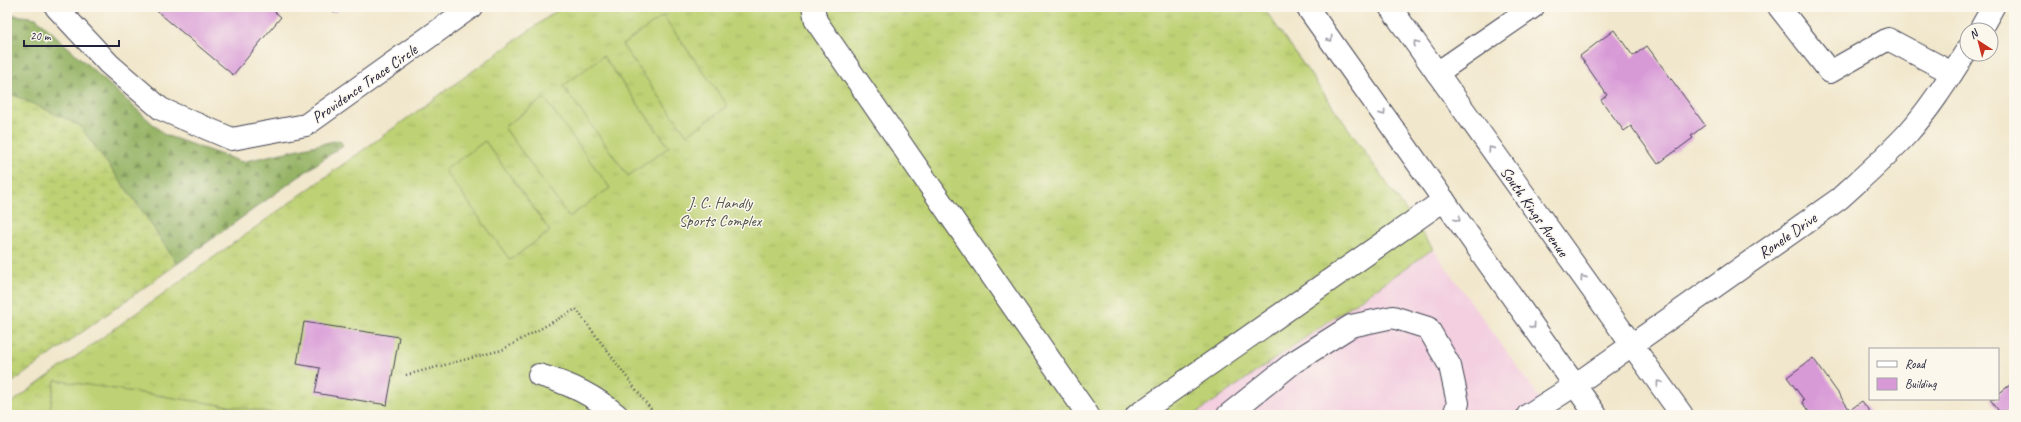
<svg xmlns="http://www.w3.org/2000/svg" width="2021" height="422" font-family="Caveat,sans-serif">
<style>
.built{fill:#f3cfe0}
.grass{fill:url(#grass-tufts);stroke:#707a58}
.forest{fill:url(#forest-firs);stroke:#5c6b50}
.wetland{fill:url(#wetland-marsh);stroke:#707a58}
.pitch{fill:#bed275;stroke:#707a58}
.building{fill:#d89ad7}
.lines{fill:none;stroke-linecap:round;stroke-linejoin:round}
.minor-casing{stroke:#414051;stroke-width:24}
.major-casing{stroke:#414051;stroke-width:24}
.path{stroke:#414051;stroke-width:2.5;stroke-dasharray:1 3;stroke-linecap:butt}
.minor{stroke:#fff;stroke-width:22}
.major{stroke:#fff;stroke-width:22}
.oneway{stroke:#9c9ca7}
.labels{text-anchor:middle;stroke-width:3;stroke-linejoin:round;paint-order:stroke}
.street-label{font-size:16px;fill:#22223b;stroke:#fbf7ec}
.park-label{font-size:16px;fill:#51574c;stroke:#fbf7ec}
</style>
<defs>
<pattern id="grass-tufts" width="24" height="20" patternUnits="userSpaceOnUse"><rect width="24" height="20" fill="#bed275"/><path d="M3 7l-1-3M5 7V3M7 7l1-3M15 17l-1-3M17 17v-4M19 17l1-3" fill="none" stroke="#a3b466"/></pattern>
<pattern id="forest-firs" width="22" height="20" patternUnits="userSpaceOnUse"><rect width="22" height="20" fill="#96b466"/><path d="M5 1l3.5 6h-7zM16 11l3.5 6h-7z" fill="#7a9255"/></pattern>
<pattern id="wetland-marsh" width="20" height="14" patternUnits="userSpaceOnUse"><rect width="20" height="14" fill="#bed275"/><path d="M1 5h8M5 5V1M11 12h8M15 12V8" fill="none" stroke="#a3b466"/></pattern>
</defs>
<rect width="100%" height="100%" fill="#fbf7ec"/>
<filter id="ink" filterUnits="userSpaceOnUse"><feTurbulence type="fractalNoise" baseFrequency=".025" numOctaves="2"/><feDisplacementMap in="SourceGraphic" scale="8" xChannelSelector="R" yChannelSelector="G"/><feConvolveMatrix kernelMatrix="1 2 1 2 8 2 1 2 1" color-interpolation-filters="sRGB"/></filter>
<filter id="wash" filterUnits="userSpaceOnUse"><feTurbulence type="fractalNoise" baseFrequency=".012" numOctaves="4" result="noise"/><feDisplacementMap in="SourceGraphic" scale="16" xChannelSelector="R" yChannelSelector="G"/><feGaussianBlur stdDeviation="0.9" result="paint"/><feColorMatrix in="noise" values="0 0 0 0 0 0 0 0 0 0 0 0 0 0 0 0 0 1.4 0 .05"/><feComposite in="paint" operator="in"/></filter>
<g filter="url(#wash)">
<rect width="100%" height="100%" fill="#f1e7cc"/>
<polygon class="built" points="1433,249 1552,415 1194,415"/>
<polygon class="grass" points="562,7 1263,7 1433,249 1194,415 7,415 7,406"/>
<polygon class="forest" points="7,14 36,18 165,135 242,162 339,140 343,145 177,264 143,212 79,125 7,92"/>
<polygon class="wetland" points="7,92 79,125 143,212 177,264 7,386"/>
<g class="pitch">
<polygon points="663,16 728,106 687,135 622,45"/>
<polygon points="603,56 669,147 628,176 563,86"/>
<polygon points="544,98 610,188 569,217 504,127"/>
<polygon points="485,141 550,231 510,260 445,170"/>
<polygon points="55,380 288,415 49,415"/>
</g>
<g id="blocks">
<g class="building">
<polygon points="152,7 269,7 281,17 233,75"/>
<polygon points="330,7 341,7 334,13"/>
<polygon points="1614,30 1633,56 1647,46 1705,125 1691,136 1693,138 1658,164 1631,126 1624,131 1601,100 1607,95 1580,56"/>
<polygon points="304,322 399,337 387,405 315,393 320,368 297,364"/>
<polygon points="1813,358 1850,410 1862,401 1872,415 1811,415 1802,402 1804,400 1787,377"/>
<polygon points="2014,382 2014,415 2010,415 2006,410 2001,414 1990,399 1998,399 1998,394"/>
</g>
</g>
</g>
<g filter="url(#ink)">
<use href="#blocks" fill-opacity="0" stroke="#414051" stroke-width="1"/>
<g class="lines">
<g class="minor-casing">
<g id="minor">
<polyline points="56,7 109,64 161,109 232,139 306,125 471,7"/>
<polyline points="813,7 816,21 1088,415"/>
<polyline points="1779,7 1830,72 1888,39 1952,73"/>
<polyline points="1980,30 1993,7"/>
<polyline points="1437,73 1533,7"/>
<path d="M539,375C568,383 594,395 617,415"/>
<polyline points="1137,415 1444,200"/>
<polyline points="1228,415 1294,362 1351,326 1393,317 1428,328 1450,366 1458,403 1454,415"/>
<path d="M1528,415L1575,385L1839,199C1863,177 1887,156 1908,133C1931,107 1949,78 1967,50"/>
</g>
</g>
<g class="major-casing">
<g id="major">
<polyline points="1307,7 1596,415"/>
<polyline points="1390,7 1682,415"/>
</g>
</g>
<polyline class="path" points="406,375 502,350 576,309 655,415"/>
<use href="#minor" class="minor"/>
<use href="#major" class="major"/>
</g>
<defs><path id="oneway-chevron" d="M-2-3.5L2.5 0L-2 3.5" fill="none" stroke-width="1.6" stroke-linecap="round" stroke-linejoin="round"/></defs>
<g class="oneway">
<use href="#oneway-chevron" transform="translate(1330 39) rotate(55)"/>
<use href="#oneway-chevron" transform="translate(1416 43) rotate(-126)"/>
<use href="#oneway-chevron" transform="translate(1383 113) rotate(55)"/>
<use href="#oneway-chevron" transform="translate(1491 149) rotate(-125)"/>
<use href="#oneway-chevron" transform="translate(1458 219) rotate(55)"/>
<use href="#oneway-chevron" transform="translate(1583 278) rotate(-125)"/>
<use href="#oneway-chevron" transform="translate(1533 326) rotate(55)"/>
<use href="#oneway-chevron" transform="translate(1659 383) rotate(-126)"/>
</g>
</g>
<g class="labels">
<g class="street-label">
<text transform="translate(364 83) rotate(-35)" y="6">Providence Trace Circle</text>
<text transform="translate(1535 211) rotate(55)" y="6">South Kings Avenue</text>
<text transform="translate(1787 235) rotate(-35)" y="6">Ronele Drive</text>
</g>
<g class="park-label">
<text x="720" y="208">J. C. Handly<tspan x="720" dy="18">Sports Complex</tspan></text>
</g>
</g>
<rect width="2021" height="422" fill="none" stroke="#fbf7ec" stroke-width="24"/>
<rect x="1869" y="348" width="130" height="52" fill="#fbf7ec" stroke="#a4a2a5"/>
<rect x="1877" y="361" width="20" height="6" fill="#ffffff" stroke="#a4a2a5"/>
<text x="1905" y="368" font-size="12" fill="#22223b">Road</text>
<rect x="1877" y="378" width="20" height="12" fill="#d89ad7" stroke="#a4a2a5"/>
<text x="1905" y="388" font-size="12" fill="#22223b">Building</text>
<g transform="translate(1979 42) rotate(324)"><circle r="19" fill="#fbf7ec" stroke="#a4a2a5"/>
<path d="M0-3L7 15L0 10L-7 15Z" fill="#c8321e"/>
<text y="-6" font-size="11" font-weight="bold" text-anchor="middle" fill="#22223b">N</text>
</g>
<path d="M24 40v6h95v-6" fill="none" stroke="#22223b" stroke-width="2"/>
<text x="30" y="40" font-size="12" fill="#22223b" stroke="#fbf7ec" stroke-width="3" paint-order="stroke">20 m</text>
</svg>
